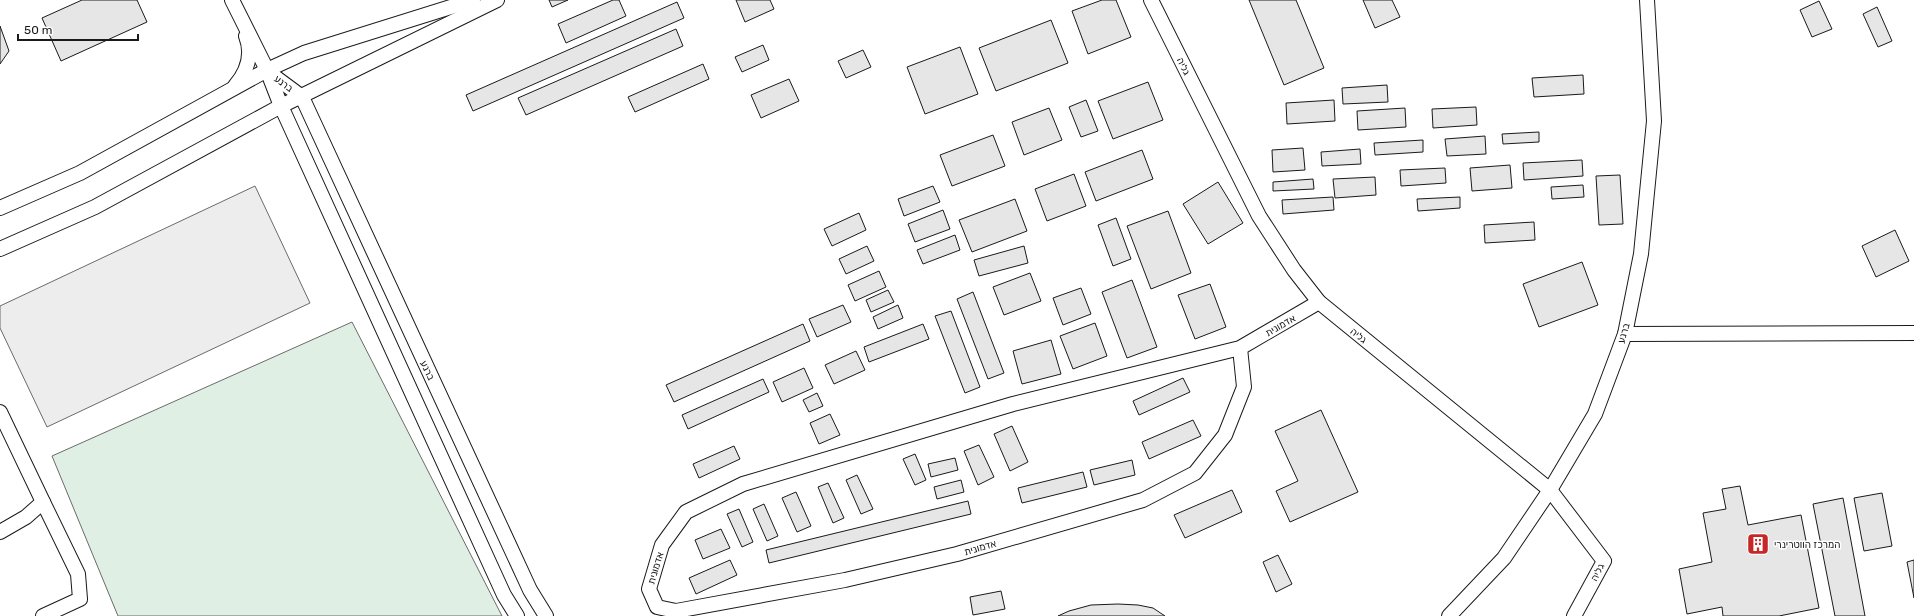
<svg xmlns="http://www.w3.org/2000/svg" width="1914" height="616" font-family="Rubik,'Noto Sans Hebrew',sans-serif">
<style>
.green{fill:#e0efe3;stroke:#6a6a6a}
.parking{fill:#ededed;stroke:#6a6a6a}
.building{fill:#e6e6e6;stroke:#1a1a1a}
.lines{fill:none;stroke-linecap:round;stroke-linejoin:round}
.minor-casing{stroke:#1a1a1a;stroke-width:16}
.minor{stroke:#fff;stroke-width:14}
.labels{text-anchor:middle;stroke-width:3;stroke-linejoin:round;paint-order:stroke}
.street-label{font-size:10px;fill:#1a1a1a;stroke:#fff}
.poi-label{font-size:10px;fill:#1a1a1a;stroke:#fff;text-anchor:start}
</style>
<rect width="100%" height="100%" fill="#fff"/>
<polygon class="green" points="352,322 502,616 118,616 52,456"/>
<polygon class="parking" points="255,186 310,303 47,427 0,328 0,306"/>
<g class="building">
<polygon points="82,0 137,0 147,22 61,61 42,18"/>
<polygon points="549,0 568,0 552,7"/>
<polygon points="613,0 619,0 626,16 566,43 558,24"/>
<polygon points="736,0 770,0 774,9 745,22"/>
<polygon points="1102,0 1116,0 1131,37 1088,54 1072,11"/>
<polygon points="1249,0 1296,0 1324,68 1284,85"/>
<polygon points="1363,0 1392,0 1400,17 1375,28"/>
<polygon points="1819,1 1832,29 1812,37 1800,10"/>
<polygon points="677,2 684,18 473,111 466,95"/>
<polygon points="1877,7 1892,41 1878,47 1863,14"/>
<polygon points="1051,20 1068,63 996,91 979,48"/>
<polygon points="0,26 9,51 0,64"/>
<polygon points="676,29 683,46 526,115 518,98"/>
<polygon points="763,45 769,60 742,72 735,57"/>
<polygon points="960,47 978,94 925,114 907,67"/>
<polygon points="863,50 871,67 846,78 838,61"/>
<polygon points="703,64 709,79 635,112 628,97"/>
<polygon points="1583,75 1584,94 1534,97 1532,78"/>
<polygon points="789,79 799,101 761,118 751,95"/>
<polygon points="1148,82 1163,120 1113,139 1098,101"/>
<polygon points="1387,85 1388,102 1343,104 1342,88"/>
<polygon points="1086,100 1098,131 1081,137 1069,107"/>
<polygon points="1334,100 1335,121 1287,124 1286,103"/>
<polygon points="1476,107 1477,125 1433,128 1432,109"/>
<polygon points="1049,108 1062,140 1024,155 1012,122"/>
<polygon points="1405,108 1406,127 1358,130 1357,111"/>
<polygon points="1539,132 1539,142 1503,144 1502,134"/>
<polygon points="993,135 1005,166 952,186 940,155"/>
<polygon points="1485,136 1486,154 1447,156 1445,139"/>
<polygon points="1423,140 1423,152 1375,155 1374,143"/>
<polygon points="1303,148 1305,170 1273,172 1272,150"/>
<polygon points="1360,149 1361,164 1322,166 1321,152"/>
<polygon points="1142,150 1153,179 1096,201 1085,172"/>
<polygon points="1582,160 1583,176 1524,180 1523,163"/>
<polygon points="1510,165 1512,188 1472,191 1470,168"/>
<polygon points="1445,168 1446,183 1401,186 1400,170"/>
<polygon points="1074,174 1086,206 1047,221 1035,189"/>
<polygon points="1620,175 1623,224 1599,225 1596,176"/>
<polygon points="1375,177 1376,195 1335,198 1333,179"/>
<polygon points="1313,179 1314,189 1273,191 1273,182"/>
<polygon points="1218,182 1243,223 1208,244 1183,204"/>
<polygon points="1583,185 1584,197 1552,199 1551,187"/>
<polygon points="933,186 940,202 904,216 898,199"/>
<polygon points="1333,197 1334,210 1283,214 1282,200"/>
<polygon points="1460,197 1460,208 1418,211 1417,199"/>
<polygon points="1015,199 1027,231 972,252 959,220"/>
<polygon points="943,210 950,229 915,242 908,224"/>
<polygon points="1168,211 1191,273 1151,289 1127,226"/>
<polygon points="859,213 866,230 832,246 824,229"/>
<polygon points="1116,218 1131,259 1113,266 1098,225"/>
<polygon points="1534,222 1535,240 1485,243 1484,225"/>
<polygon points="1895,230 1909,261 1876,277 1862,246"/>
<polygon points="955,235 960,250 923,264 917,250"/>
<polygon points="867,246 874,261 846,274 839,259"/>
<polygon points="1024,246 1028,263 979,276 974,260"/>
<polygon points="1582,262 1598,305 1539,327 1523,284"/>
<polygon points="879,271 886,287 855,301 848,285"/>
<polygon points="1030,273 1041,301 1004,315 993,287"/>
<polygon points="1132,280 1157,347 1127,358 1102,292"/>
<polygon points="1210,284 1226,327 1195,339 1178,295"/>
<polygon points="1081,288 1091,314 1063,325 1053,298"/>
<polygon points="888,290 894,302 871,312 866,300"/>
<polygon points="973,292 1004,373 988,379 957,299"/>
<polygon points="843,305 851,322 817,337 809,319"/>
<polygon points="898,305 903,318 878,329 873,317"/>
<polygon points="951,311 980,387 965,393 935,316"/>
<polygon points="1095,323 1107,356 1073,369 1060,336"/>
<polygon points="803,324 810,341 674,402 666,385"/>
<polygon points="923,324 929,339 869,362 864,347"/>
<polygon points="1051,340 1061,374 1022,384 1013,351"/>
<polygon points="856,351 865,370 834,384 825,365"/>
<polygon points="804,368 813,388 782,402 773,382"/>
<polygon points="1183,378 1190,392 1139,415 1133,401"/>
<polygon points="763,379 769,392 688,429 682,415"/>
<polygon points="817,393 823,406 809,412 803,400"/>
<polygon points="1321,410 1358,492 1290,522 1276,491 1298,481 1275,431"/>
<polygon points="830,414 840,435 819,444 810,423"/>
<polygon points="1193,420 1201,436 1149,459 1142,442"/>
<polygon points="1012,426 1028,462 1010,471 994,434"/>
<polygon points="979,445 994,477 978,485 964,451"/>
<polygon points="734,446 740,459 699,478 693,464"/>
<polygon points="915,454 926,480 915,485 903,459"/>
<polygon points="955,458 958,470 931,477 928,464"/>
<polygon points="1132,460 1135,475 1094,485 1090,470"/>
<polygon points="1083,472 1087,487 1022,503 1018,488"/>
<polygon points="857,475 873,509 861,514 846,480"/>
<polygon points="961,480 964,492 937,499 934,487"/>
<polygon points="828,483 844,518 833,523 818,487"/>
<polygon points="1740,486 1748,525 1801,515 1819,608 1779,616 1723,616 1722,607 1687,614 1679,569 1712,562 1703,513 1726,509 1722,489"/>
<polygon points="1232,490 1242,512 1185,538 1174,515"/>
<polygon points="796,492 811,526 797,532 782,498"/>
<polygon points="1882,493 1892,546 1864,551 1854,498"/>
<polygon points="1843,498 1865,616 1835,616 1813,504"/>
<polygon points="968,501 971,514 769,563 766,550"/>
<polygon points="764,504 778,536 767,541 753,509"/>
<polygon points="739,509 753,542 742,547 727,514"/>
<polygon points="721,529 730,548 703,559 695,540"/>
<polygon points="1278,555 1292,584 1276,592 1263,562"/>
<polygon points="730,560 737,575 696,594 689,578"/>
<polygon points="1914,560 1914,598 1907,562"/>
<polygon points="1001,591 1005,609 973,615 970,597"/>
<polygon points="1118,604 1138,605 1153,608 1165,616 1058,616 1069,611 1091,605"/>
</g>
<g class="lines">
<g class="minor-casing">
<g id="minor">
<polyline points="232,0 267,70 281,106 504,595 517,616"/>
<polyline points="1151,0 1259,216 1294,270 1319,302 1550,490 1604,561 1574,616"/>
<polyline points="267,71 302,97 530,590 546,616"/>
<path d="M235,86C247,72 253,54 246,36"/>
<polyline points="0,208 80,173 267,70 304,53 473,0"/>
<polyline points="0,249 95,207 281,106 497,0"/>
<polyline points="1625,334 1914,333"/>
<polyline points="1240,348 1244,387 1225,435 1195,473 1143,500 957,554 845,580 676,611 657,607 649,589 662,545 686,512 743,484 1013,404 1240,348 1319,302"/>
<polyline points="0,412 43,502 26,517 0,532"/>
<polyline points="43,616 80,599 78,574 43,502"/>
<polyline points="1449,616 1504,558 1550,490 1595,414 1625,334 1641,254 1654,121 1647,0"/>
</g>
</g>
<use href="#minor" class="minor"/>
</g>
<defs>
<g id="building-square" transform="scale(1.15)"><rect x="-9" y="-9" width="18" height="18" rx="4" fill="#c62828" stroke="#fff"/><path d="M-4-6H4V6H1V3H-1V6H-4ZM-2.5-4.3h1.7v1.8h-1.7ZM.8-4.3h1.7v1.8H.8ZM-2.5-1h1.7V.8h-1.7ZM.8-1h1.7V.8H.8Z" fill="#fff"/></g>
</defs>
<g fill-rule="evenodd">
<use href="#building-square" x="1758" y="544"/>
</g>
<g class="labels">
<g class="street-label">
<text transform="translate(1184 66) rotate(64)" y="4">גליה</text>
<text transform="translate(284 83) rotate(37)" y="4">ברנע</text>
<text transform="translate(1280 325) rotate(-30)" y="4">אדמונית</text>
<text transform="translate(1623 333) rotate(-74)" y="4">ברנע</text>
<text transform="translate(1359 335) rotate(39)" y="4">גליה</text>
<text transform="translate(428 370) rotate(65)" y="4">ברנע</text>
<text transform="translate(980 547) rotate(-16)" y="4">אדמונית</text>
<text transform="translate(655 568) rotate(-73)" y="4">אדמונית</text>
<text transform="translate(1597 572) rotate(-64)" y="4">גליה</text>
</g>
<g class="poi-label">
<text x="1774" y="548">המרכז הווטרינרי</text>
</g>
</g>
<path d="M18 34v6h120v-6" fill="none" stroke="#1a1a1a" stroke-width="2"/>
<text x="24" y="34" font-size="12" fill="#1a1a1a" stroke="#ffffff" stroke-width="3" paint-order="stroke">50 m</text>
</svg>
